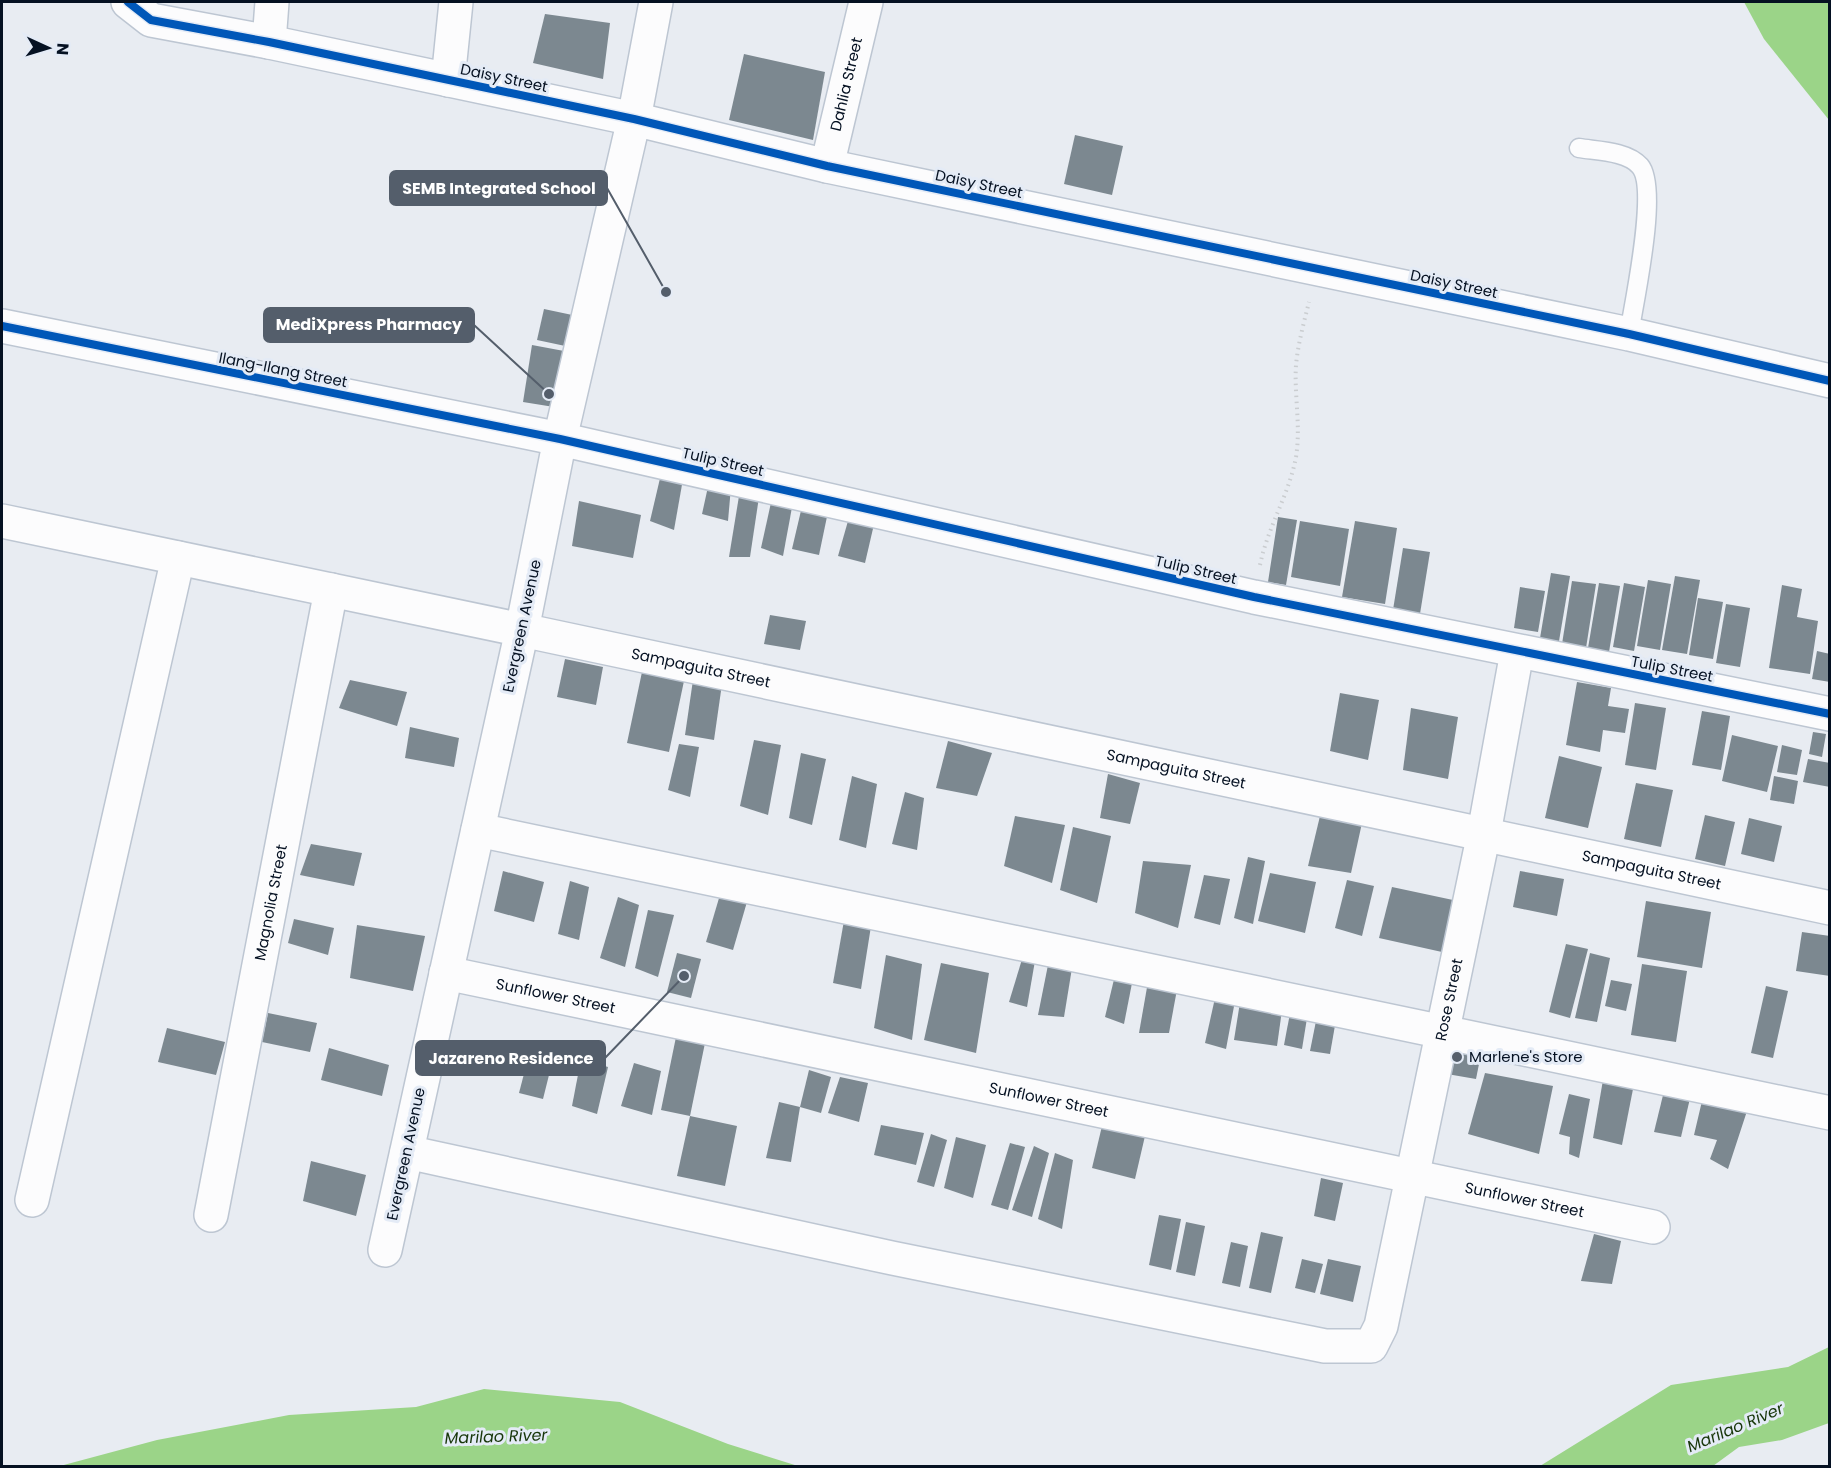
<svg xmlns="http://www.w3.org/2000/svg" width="1831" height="1468" font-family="Poppins,sans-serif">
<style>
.water{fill:#9bd488}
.building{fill:#7c8890}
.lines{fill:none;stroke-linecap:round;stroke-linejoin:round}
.service-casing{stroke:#bdc6d2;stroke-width:21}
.minor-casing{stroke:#bdc6d2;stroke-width:36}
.tertiary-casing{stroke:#bdc6d2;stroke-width:36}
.path{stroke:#cacdd0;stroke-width:4;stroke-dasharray:1.5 4.5;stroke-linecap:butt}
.service{stroke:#fcfcfd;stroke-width:18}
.minor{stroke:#fcfcfd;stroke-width:33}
.tertiary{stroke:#fcfcfd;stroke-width:33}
.cycleway-casing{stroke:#e4ebf6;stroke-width:11}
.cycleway{stroke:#0057b8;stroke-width:8}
.poi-dot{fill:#545e6b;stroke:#e4ebf6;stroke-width:2}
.labels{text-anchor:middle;stroke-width:6;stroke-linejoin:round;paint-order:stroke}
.street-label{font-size:15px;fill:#051122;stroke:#e4ebf6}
.poi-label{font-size:15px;fill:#051122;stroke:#e4ebf6;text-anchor:start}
.water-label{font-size:16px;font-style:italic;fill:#173609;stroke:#e4ebf6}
.leader{fill:none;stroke:#545e6b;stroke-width:2}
.callout-dot{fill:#545e6b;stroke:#e4ebf6;stroke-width:2}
.callout{fill:#545e6b;stroke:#545e6b;stroke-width:2}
.callout-label{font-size:16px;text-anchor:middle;font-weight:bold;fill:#fff}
</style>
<rect width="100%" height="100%" fill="#e8ecf2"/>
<g class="water">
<polygon points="1744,2 1829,2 1829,120 1764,39"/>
<polygon points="1829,1347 1829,1423 1782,1440 1739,1447 1713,1466 1540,1466 1671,1385 1788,1367"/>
<polygon points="484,1389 620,1402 728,1444 798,1466 60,1466 157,1440 289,1415 416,1407"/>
</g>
<g class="building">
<polygon points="545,14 610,23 603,79 533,63"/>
<polygon points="744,54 825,72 813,140 729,120"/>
<polygon points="1075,135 1123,146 1112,195 1064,184"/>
<polygon points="544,309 577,316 570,347 537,340"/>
<polygon points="532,345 564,351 554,407 523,402"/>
<polygon points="661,474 683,479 674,530 650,521"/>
<polygon points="709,482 731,487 728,521 702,514"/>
<polygon points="740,490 759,497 750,557 729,557"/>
<polygon points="772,498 793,502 783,556 761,548"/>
<polygon points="579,501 641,515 633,558 572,546"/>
<polygon points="803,502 829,507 819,555 792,549"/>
<polygon points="850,514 875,520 865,563 838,556"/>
<polygon points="1278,517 1297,520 1286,585 1268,582"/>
<polygon points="1300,521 1349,529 1340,586 1291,577"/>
<polygon points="1355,521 1397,528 1385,604 1342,597"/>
<polygon points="1403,548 1430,552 1419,620 1392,616"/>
<polygon points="1551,573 1570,576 1558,647 1539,644"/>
<polygon points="1675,576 1700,580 1687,654 1662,650"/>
<polygon points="1648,580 1671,584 1660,650 1637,646"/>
<polygon points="1572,581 1596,584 1586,648 1562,644"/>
<polygon points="1599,583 1620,586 1609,652 1588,648"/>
<polygon points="1624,583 1645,587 1634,651 1613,647"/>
<polygon points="1782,585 1802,589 1797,617 1818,621 1810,674 1769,668"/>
<polygon points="1520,587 1545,591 1538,632 1514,628"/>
<polygon points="1698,598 1723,602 1713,659 1689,655"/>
<polygon points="1726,604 1750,608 1740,667 1716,663"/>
<polygon points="770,615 806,621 800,650 764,644"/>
<polygon points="1817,651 1830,654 1830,682 1812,679"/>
<polygon points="565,659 603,667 596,705 557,697"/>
<polygon points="642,672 684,681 669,752 627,743"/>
<polygon points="350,680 407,692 397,726 339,708"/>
<polygon points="693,680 722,684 714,740 685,735"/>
<polygon points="1577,682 1611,688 1608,706 1629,709 1625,733 1603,730 1600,752 1566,745"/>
<polygon points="1340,693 1379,700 1368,760 1330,751"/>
<polygon points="1635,703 1666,708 1656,770 1625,765"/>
<polygon points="1411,708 1458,717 1448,779 1403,770"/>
<polygon points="1702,711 1730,716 1721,770 1692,765"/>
<polygon points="410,727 459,738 454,767 405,758"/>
<polygon points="1813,732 1826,734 1822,757 1809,754"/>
<polygon points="1732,735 1778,746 1767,792 1722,781"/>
<polygon points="754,740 781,745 768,815 740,806"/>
<polygon points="948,741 992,753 977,796 936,788"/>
<polygon points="679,744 699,747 690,797 668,790"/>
<polygon points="1782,745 1802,750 1797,775 1777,772"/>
<polygon points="801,753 826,759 812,825 789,818"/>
<polygon points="1559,756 1602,767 1588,828 1545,818"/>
<polygon points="1808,759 1830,763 1830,787 1803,782"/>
<polygon points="1108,774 1140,783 1130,824 1100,818"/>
<polygon points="852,776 877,784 866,848 839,840"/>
<polygon points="1774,776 1798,781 1794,804 1770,800"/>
<polygon points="1636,783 1673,790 1661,847 1624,839"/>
<polygon points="905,792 924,798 917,850 892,844"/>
<polygon points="1705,815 1735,822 1725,866 1695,859"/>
<polygon points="1015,816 1065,825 1052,883 1004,866"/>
<polygon points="1320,816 1362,823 1351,873 1308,866"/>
<polygon points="1749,818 1782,826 1774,862 1741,854"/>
<polygon points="1073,827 1111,836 1097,903 1060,890"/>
<polygon points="311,844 362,853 354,886 300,875"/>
<polygon points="1248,857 1265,861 1253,924 1234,918"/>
<polygon points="1143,861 1191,865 1178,928 1135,913"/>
<polygon points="503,871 544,882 534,922 494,911"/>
<polygon points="1520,871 1564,879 1557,916 1513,907"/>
<polygon points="1270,873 1316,882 1305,933 1258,921"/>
<polygon points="1204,875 1230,879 1220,925 1194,918"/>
<polygon points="1347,880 1374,886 1362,936 1335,928"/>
<polygon points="570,881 589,887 579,940 558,934"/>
<polygon points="1392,887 1453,900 1442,952 1379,938"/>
<polygon points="722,888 749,895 733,950 706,942"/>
<polygon points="618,897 639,905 625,967 600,958"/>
<polygon points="1646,901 1711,912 1702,968 1637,957"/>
<polygon points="648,910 674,915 658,977 635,968"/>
<polygon points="845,915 872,920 861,989 833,983"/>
<polygon points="294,919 334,928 328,955 288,943"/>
<polygon points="357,925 425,936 413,991 350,978"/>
<polygon points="1802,932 1830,936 1830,976 1796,971"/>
<polygon points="1566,944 1588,949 1570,1018 1549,1012"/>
<polygon points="677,953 701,959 691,998 667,992"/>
<polygon points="1590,953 1610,958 1597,1022 1575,1018"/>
<polygon points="886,955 922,964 912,1040 874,1028"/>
<polygon points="1036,955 1027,1007 1009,1002 1023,956"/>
<polygon points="1049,960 1072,968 1064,1017 1038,1015"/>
<polygon points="941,963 989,973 976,1053 924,1040"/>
<polygon points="1642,964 1687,971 1676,1042 1631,1035"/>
<polygon points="1116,971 1133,978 1124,1024 1105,1017"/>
<polygon points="1149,976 1178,984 1169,1033 1139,1033"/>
<polygon points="1611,980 1632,984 1626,1011 1605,1006"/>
<polygon points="1766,986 1788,991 1773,1058 1751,1053"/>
<polygon points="1241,996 1283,1003 1277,1046 1234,1040"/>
<polygon points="1215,998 1235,1001 1226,1049 1205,1043"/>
<polygon points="1291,1008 1308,1012 1302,1049 1284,1045"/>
<polygon points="1318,1011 1337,1014 1330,1054 1310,1051"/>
<polygon points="268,1013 317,1023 310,1052 262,1042"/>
<polygon points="167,1028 225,1042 216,1075 158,1062"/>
<polygon points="676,1037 705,1043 690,1116 661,1110"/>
<polygon points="532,1043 555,1051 543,1099 519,1093"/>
<polygon points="1452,1044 1482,1049 1476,1079 1447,1074"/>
<polygon points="329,1048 389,1065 382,1096 321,1080"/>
<polygon points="581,1059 608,1067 597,1114 572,1106"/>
<polygon points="634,1063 661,1071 652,1115 621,1106"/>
<polygon points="809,1070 831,1077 821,1113 800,1107"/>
<polygon points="1485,1073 1553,1086 1539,1154 1468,1134"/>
<polygon points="840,1077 868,1083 859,1122 828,1113"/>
<polygon points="1603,1080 1634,1084 1622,1145 1593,1138"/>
<polygon points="1665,1087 1691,1094 1681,1137 1654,1132"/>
<polygon points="1569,1094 1590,1099 1579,1158 1569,1154 1570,1137 1559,1134"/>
<polygon points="1702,1101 1747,1111 1728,1169 1710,1159 1717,1140 1694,1135"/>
<polygon points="779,1102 800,1107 791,1162 766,1158"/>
<polygon points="690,1116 737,1126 725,1186 677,1176"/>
<polygon points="881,1125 924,1133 916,1165 874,1155"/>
<polygon points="1102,1126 1145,1136 1135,1179 1092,1168"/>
<polygon points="931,1134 947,1140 934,1187 917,1182"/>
<polygon points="956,1137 986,1145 973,1198 944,1188"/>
<polygon points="1010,1143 1025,1147 1008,1210 991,1205"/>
<polygon points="1034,1146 1049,1153 1032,1217 1012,1210"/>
<polygon points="1055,1153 1073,1160 1062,1229 1038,1219"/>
<polygon points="311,1161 366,1175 356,1216 303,1201"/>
<polygon points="1321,1178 1343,1183 1335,1221 1314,1216"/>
<polygon points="1159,1215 1181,1219 1171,1270 1149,1265"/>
<polygon points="1186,1222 1205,1226 1195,1276 1176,1272"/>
<polygon points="1261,1232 1283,1237 1271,1293 1249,1288"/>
<polygon points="1594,1234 1621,1241 1612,1284 1581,1281"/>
<polygon points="1231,1242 1248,1246 1240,1287 1222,1283"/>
<polygon points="1302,1259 1323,1264 1315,1293 1295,1288"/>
<polygon points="1328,1259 1361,1266 1353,1302 1320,1294"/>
</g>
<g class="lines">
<g class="service-casing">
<path id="service" d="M1579,148C1597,151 1627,151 1640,166C1659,188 1634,302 1629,334"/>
</g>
<g class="minor-casing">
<g id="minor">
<polyline points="128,2 151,20 269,42 634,119 827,166 1629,334 1830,381"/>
<polyline points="269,42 272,2"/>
<polyline points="448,80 456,2"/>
<path id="s1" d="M827,166L866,2"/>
<polyline points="2,326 560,439 1254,597 1830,714"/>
<polyline points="2,521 522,630 385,1250"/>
<polyline points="478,830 1830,1113"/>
<path id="s2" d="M446,973L1653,1227"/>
<path id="s3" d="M407,1152L892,1258L1325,1346H1371L1381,1326L1484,833L1517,652"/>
<polyline points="32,1200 178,558"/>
<path id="s4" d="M211,1215L331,590"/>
</g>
</g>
<g class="tertiary-casing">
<g id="tertiary">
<path id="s5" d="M656,2L634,119L560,439L522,630L1830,908"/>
</g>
</g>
<path class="path" d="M1260,565C1268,526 1289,495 1296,457C1301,426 1294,395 1296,365C1298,344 1304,322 1309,302"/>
<use href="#service" class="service"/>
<use href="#minor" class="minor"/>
<use href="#tertiary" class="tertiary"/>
<g class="cycleway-casing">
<g id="cycleway">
<polyline points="128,2 151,20 269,42 634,119 827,166 1629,334 1830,381"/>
<polyline points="2,326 560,439 1254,597 1830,714"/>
</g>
</g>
<use href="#cycleway" class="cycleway"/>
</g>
<circle class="poi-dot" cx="1457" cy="1057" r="6"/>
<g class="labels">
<g class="street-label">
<text transform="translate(504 78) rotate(12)" y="5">Daisy Street</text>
<text dy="5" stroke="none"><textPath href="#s1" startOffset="84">Dahlia Street</textPath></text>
<text transform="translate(979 184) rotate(12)" y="5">Daisy Street</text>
<text transform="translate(1454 284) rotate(12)" y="5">Daisy Street</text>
<text transform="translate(283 370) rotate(11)" y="5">Ilang-Ilang Street</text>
<text transform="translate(723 462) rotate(13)" y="5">Tulip Street</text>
<text transform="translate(1196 570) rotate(13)" y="5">Tulip Street</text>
<text transform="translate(522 626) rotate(-78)" y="5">Evergreen Avenue</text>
<text dy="5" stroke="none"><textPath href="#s5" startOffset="825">Sampaguita Street</textPath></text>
<text transform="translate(1672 669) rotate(11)" y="5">Tulip Street</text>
<text dy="5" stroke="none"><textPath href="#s5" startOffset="1311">Sampaguita Street</textPath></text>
<text dy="5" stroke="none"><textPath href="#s5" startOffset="1797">Sampaguita Street</textPath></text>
<text dy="5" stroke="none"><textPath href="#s4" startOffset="318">Magnolia Street</textPath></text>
<text dy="5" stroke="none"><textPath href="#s2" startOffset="112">Sunflower Street</textPath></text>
<text dy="5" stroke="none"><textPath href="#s3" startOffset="1340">Rose Street</textPath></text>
<text dy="5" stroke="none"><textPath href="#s2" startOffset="616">Sunflower Street</textPath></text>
<text transform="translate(406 1154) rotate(-78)" y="5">Evergreen Avenue</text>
<text dy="5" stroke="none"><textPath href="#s2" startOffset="1102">Sunflower Street</textPath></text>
</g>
<g class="poi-label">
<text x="1469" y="1062">Marlene's Store</text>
</g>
<g class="water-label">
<text transform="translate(1735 1427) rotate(-23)" y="6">Marilao River</text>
<text transform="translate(496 1436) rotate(-2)" y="6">Marilao River</text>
</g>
</g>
<path class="leader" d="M666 292L607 188M549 394L474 325M684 976L605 1058"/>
<g class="callout-dot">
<circle cx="666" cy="292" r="6"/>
<circle cx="549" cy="394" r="6"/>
<circle cx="684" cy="976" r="6"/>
</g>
<g class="callout">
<rect x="390" y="171" width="217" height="34" rx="6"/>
<rect x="264" y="308" width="210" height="34" rx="6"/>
<rect x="416" y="1041" width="189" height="34" rx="6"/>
</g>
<g class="callout-label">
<text x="499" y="194">SEMB Integrated School</text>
<text x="369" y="330">MediXpress Pharmacy</text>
<text x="511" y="1064">Jazareno Residence</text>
</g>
<rect width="1831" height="1468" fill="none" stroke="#051122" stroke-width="6"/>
<g transform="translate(48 48) rotate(94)" stroke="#e4ebf6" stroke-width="4.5" paint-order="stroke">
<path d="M0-4.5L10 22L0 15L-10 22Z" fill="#051122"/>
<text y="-9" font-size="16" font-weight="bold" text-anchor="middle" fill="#051122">N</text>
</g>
</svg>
